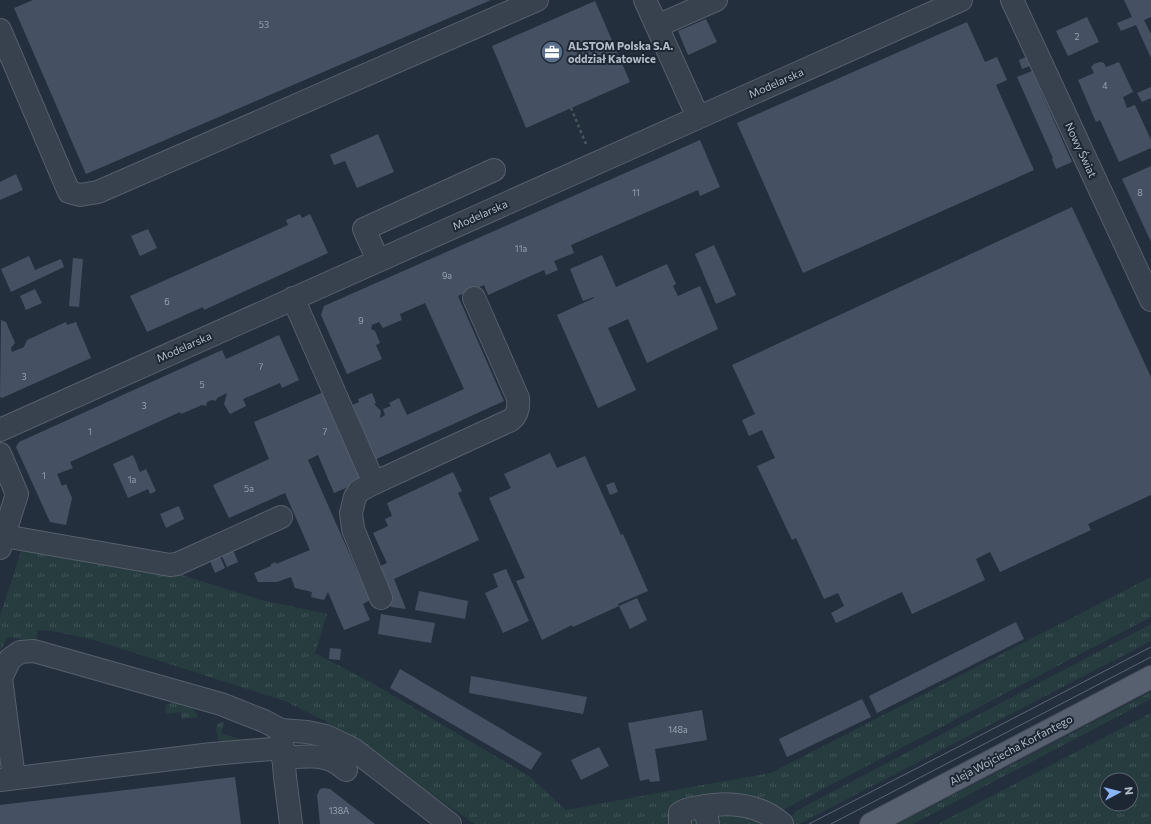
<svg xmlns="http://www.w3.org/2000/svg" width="1151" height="824" font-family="Commissioner,sans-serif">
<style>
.grass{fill:url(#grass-tufts);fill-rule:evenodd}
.building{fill:#455162}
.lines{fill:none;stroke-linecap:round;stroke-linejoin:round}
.minor-casing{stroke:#565f6c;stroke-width:24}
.major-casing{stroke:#414a57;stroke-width:24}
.path{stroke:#44595c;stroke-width:2.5;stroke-dasharray:3 3;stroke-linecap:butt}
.minor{stroke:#38414e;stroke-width:22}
.major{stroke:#56606e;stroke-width:22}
.tram{stroke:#5a6575;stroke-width:1}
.labels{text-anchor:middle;stroke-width:4;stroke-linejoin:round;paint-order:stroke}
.number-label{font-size:9px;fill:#98a1af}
.poi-label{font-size:11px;font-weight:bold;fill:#b4bcc9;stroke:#1d2633;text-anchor:start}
.street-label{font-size:11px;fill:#b4bcc9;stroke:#1d2633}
</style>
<defs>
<pattern id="grass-tufts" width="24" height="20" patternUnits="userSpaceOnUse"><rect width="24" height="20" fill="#263c3f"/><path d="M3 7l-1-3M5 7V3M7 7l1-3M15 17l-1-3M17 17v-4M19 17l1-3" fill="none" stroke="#435659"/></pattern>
</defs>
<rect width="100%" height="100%" fill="#242f3e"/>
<g class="grass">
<polygon points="23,545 172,572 262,600 327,614 315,653 372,683 529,776 566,810 663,792 771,773 1151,577 1151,617 779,812 767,824 475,824 325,721 285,701 91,639 52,631 38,630 36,640 34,641 7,637 0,652 0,616"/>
<polygon points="1151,624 1151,641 799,824 792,824 791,821 792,816 796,811"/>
<polygon points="1151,692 1151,699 913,824 898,824"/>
<path d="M175,702C185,705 194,706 198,717L182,719L181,712L165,714L166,705Z"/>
<path d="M1151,713V824H938ZM1107,780H1131V804H1107Z"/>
<polygon points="223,721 224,723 221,734 252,742 219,743 216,729 217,724"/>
</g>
<g class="building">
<polygon points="33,0 491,0 86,174 14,8"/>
<polygon points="1124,0 1151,0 1151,17 1144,20 1151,34 1151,58 1136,25 1121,31 1117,23 1132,17"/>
<polygon points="595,1 630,82 526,128 492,46"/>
<polygon points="1087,17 1099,42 1068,56 1056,31"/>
<polygon points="706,19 717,42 688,55 678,31"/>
<polygon points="967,22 985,62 997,57 1007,80 996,85 1034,170 803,273 737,123"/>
<polygon points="1026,57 1030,66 1022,69 1019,60"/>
<polygon points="1100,62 1104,63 1106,67 1119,62 1133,92 1123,97 1127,108 1135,105 1151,140 1151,148 1119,162 1100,120 1096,122 1078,80 1094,73 1091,67 1094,64"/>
<polygon points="1032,71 1072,162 1056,169 1052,159 1053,158 1017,77"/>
<polygon points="1151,87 1151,98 1142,102 1137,93"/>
<polygon points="378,134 394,172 357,188 345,161 334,165 330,155"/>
<polygon points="700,140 720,187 700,196 698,190 571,245 574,253 554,261 558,270 546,275 544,270 488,295 484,285 458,296 504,401 372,461 348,407 359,402 358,399 372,393 376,403 374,404 381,411 380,418 385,415 383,409 391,406 389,403 399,398 407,415 464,389 425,303 400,314 402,320 383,328 379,322 372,325 371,329 375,331 380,343 376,345 382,359 347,374 321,315 324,306"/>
<polygon points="1151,166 1151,242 1122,179"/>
<polygon points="16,174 23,190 0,200 0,182"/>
<polygon points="1072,207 1151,377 1151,495 1088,524 1091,530 1000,572 990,552 976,559 985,580 912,614 902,592 836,623 831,613 844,606 838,593 824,599 796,538 792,540 757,466 775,458 762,430 749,436 742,420 755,414 732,365"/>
<polygon points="300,214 302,218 310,214 328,253 204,310 203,307 147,332 130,296 288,225 286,220"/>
<polygon points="148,229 157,248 140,256 131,236"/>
<polygon points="714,245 736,295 716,304 695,254"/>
<polygon points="602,255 616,287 667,264 676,284 673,286 678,296 700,286 718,329 647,363 628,319 608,328 636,390 598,408 557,315 594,298 594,297 583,301 570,269"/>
<polygon points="29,256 35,270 61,259 64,267 11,292 1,269"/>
<polygon points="73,258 83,259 79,307 69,306"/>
<polygon points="35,289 42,303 26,310 20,296"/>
<polygon points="1,320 6,322 15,343 11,348 12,352 24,347 27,340 66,322 67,325 76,322 91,358 2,398 0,397"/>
<polygon points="279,335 299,380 282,388 280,383 243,399 246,406 230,414 224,404 227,393 217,398 216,401 212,400 207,402 206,406 202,405 181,414 180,412 70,462 73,468 57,474 62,486 66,484 72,498 66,525 50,522 16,447 19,442 222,350 226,359"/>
<polygon points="326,391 365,480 334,493 318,455 308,460 370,600 363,604 370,620 344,630 328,592 324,600 311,597 312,592 295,588 291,577 277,582 258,582 254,573 271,566 271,564 276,562 276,564 310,550 285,493 229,518 213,485 269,459 254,422"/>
<polygon points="550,453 557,468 585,456 621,535 623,534 648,591 618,604 619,606 573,627 572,625 542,640 516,581 525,578 489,498 511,488 504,474"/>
<polygon points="133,455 140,472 146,469 156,491 150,494 148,489 128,498 113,464"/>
<polygon points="453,472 462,491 458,493 479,540 394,579 406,609 391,607 374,569 387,563 373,533 388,526 385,519 392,516 387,503"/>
<polygon points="614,482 618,492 610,495 606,485"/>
<polygon points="179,506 184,519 166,528 160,514"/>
<polygon points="232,547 238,562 227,567 220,552"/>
<polygon points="218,552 225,568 215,573 208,556"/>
<polygon points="506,569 529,621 503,633 485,593 498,587 493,574"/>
<polygon points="419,591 468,601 465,619 415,610"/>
<polygon points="637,598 647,620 630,629 619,606"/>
<polygon points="381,614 435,623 431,643 378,634"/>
<polygon points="1016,622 1024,639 877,713 869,696"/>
<polygon points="330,648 341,649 340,660 329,659"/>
<polygon points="400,669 542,753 531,770 390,688"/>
<polygon points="471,676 587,697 583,714 469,693"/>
<polygon points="862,699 871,717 787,757 779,739"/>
<polygon points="702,710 707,740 655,749 660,781 650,782 649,779 640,781 628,723"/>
<polygon points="599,747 609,766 581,780 571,760"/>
<polygon points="235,777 241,824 0,824 0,805"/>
<polygon points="324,788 330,789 375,824 320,824 317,795 320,789"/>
</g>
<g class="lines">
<g class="minor-casing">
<g id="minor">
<polyline points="645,0 698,117"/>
<polyline points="1012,0 1151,300"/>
<polyline points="657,26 716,0"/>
<polyline points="0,30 69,192 80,195 98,192 537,0"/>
<polyline points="378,260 364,229 494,170"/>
<polyline points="293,298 374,483"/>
<polyline points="0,430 961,0"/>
<polyline points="0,454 17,494 0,548"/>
<polyline points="4,536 170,565 177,564 281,517"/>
<path d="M381,598L353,529L351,513L355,497L359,491L374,483L511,420C518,414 519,407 518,398L474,298"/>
<polyline points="281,730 307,732 326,736 353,749 450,824"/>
<path d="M283,758C299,757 319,754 333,761C338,763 342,767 346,770"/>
<polyline points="14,778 1,678 10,659 20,652 34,651 221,704 264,721 281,730 285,777 291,824"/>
<polyline points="0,780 212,754 283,748"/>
<polyline points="705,806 708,824"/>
<path d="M680,824V813C686,809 693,808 700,807C728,801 760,804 782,824"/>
</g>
</g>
<g class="major-casing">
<polyline id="major" points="871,824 1151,677"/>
</g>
<polyline class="path" points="571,108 586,144"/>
<use href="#minor" class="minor"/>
<use href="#major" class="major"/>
<g class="tram">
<polyline points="809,824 1151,647"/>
<polyline points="831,824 1151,657"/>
</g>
</g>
<defs>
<g id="office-disc" transform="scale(1.15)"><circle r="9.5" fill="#5c6f8a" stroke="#1d2633"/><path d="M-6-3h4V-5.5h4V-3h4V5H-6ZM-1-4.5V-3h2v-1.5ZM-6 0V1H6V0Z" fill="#fff"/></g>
</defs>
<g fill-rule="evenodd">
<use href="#office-disc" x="552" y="52"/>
</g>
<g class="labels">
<g class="number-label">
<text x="264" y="28">53</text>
<text x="1077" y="40">2</text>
<text x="1105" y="89">4</text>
<text x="636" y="196">11</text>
<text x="1140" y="196">8</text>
<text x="521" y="252">11a</text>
<text x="447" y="279">9a</text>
<text x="167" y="305">6</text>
<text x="361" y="324">9</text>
<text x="261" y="370">7</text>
<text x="24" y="380">3</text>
<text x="202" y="388">5</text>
<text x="144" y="409">3</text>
<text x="90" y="435">1</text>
<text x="325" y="435">7</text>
<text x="44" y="479">1</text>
<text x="132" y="483">1a</text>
<text x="249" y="492">5a</text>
<text x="678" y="733">148a</text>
<text x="339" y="814">138A</text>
</g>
<g class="poi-label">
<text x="568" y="50">ALSTOM Polska S.A.<tspan x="568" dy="13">oddział Katowice</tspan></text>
</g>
<g class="street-label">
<text transform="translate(776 83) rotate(-24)" y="4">Modelarska</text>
<text transform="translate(1081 150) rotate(65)" y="4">Nowy Świat</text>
<text transform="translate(480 215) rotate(-24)" y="4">Modelarska</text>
<text transform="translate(184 347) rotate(-24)" y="4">Modelarska</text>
<text transform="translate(1011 750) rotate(-28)" y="4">Aleja Wojciecha Korfantego</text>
</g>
</g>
<g transform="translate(1119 792) rotate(83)"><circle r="19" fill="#1d2633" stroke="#59626f"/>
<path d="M0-3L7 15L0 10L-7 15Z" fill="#8ab4f8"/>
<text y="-6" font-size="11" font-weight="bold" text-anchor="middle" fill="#b4bcc9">N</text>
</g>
</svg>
